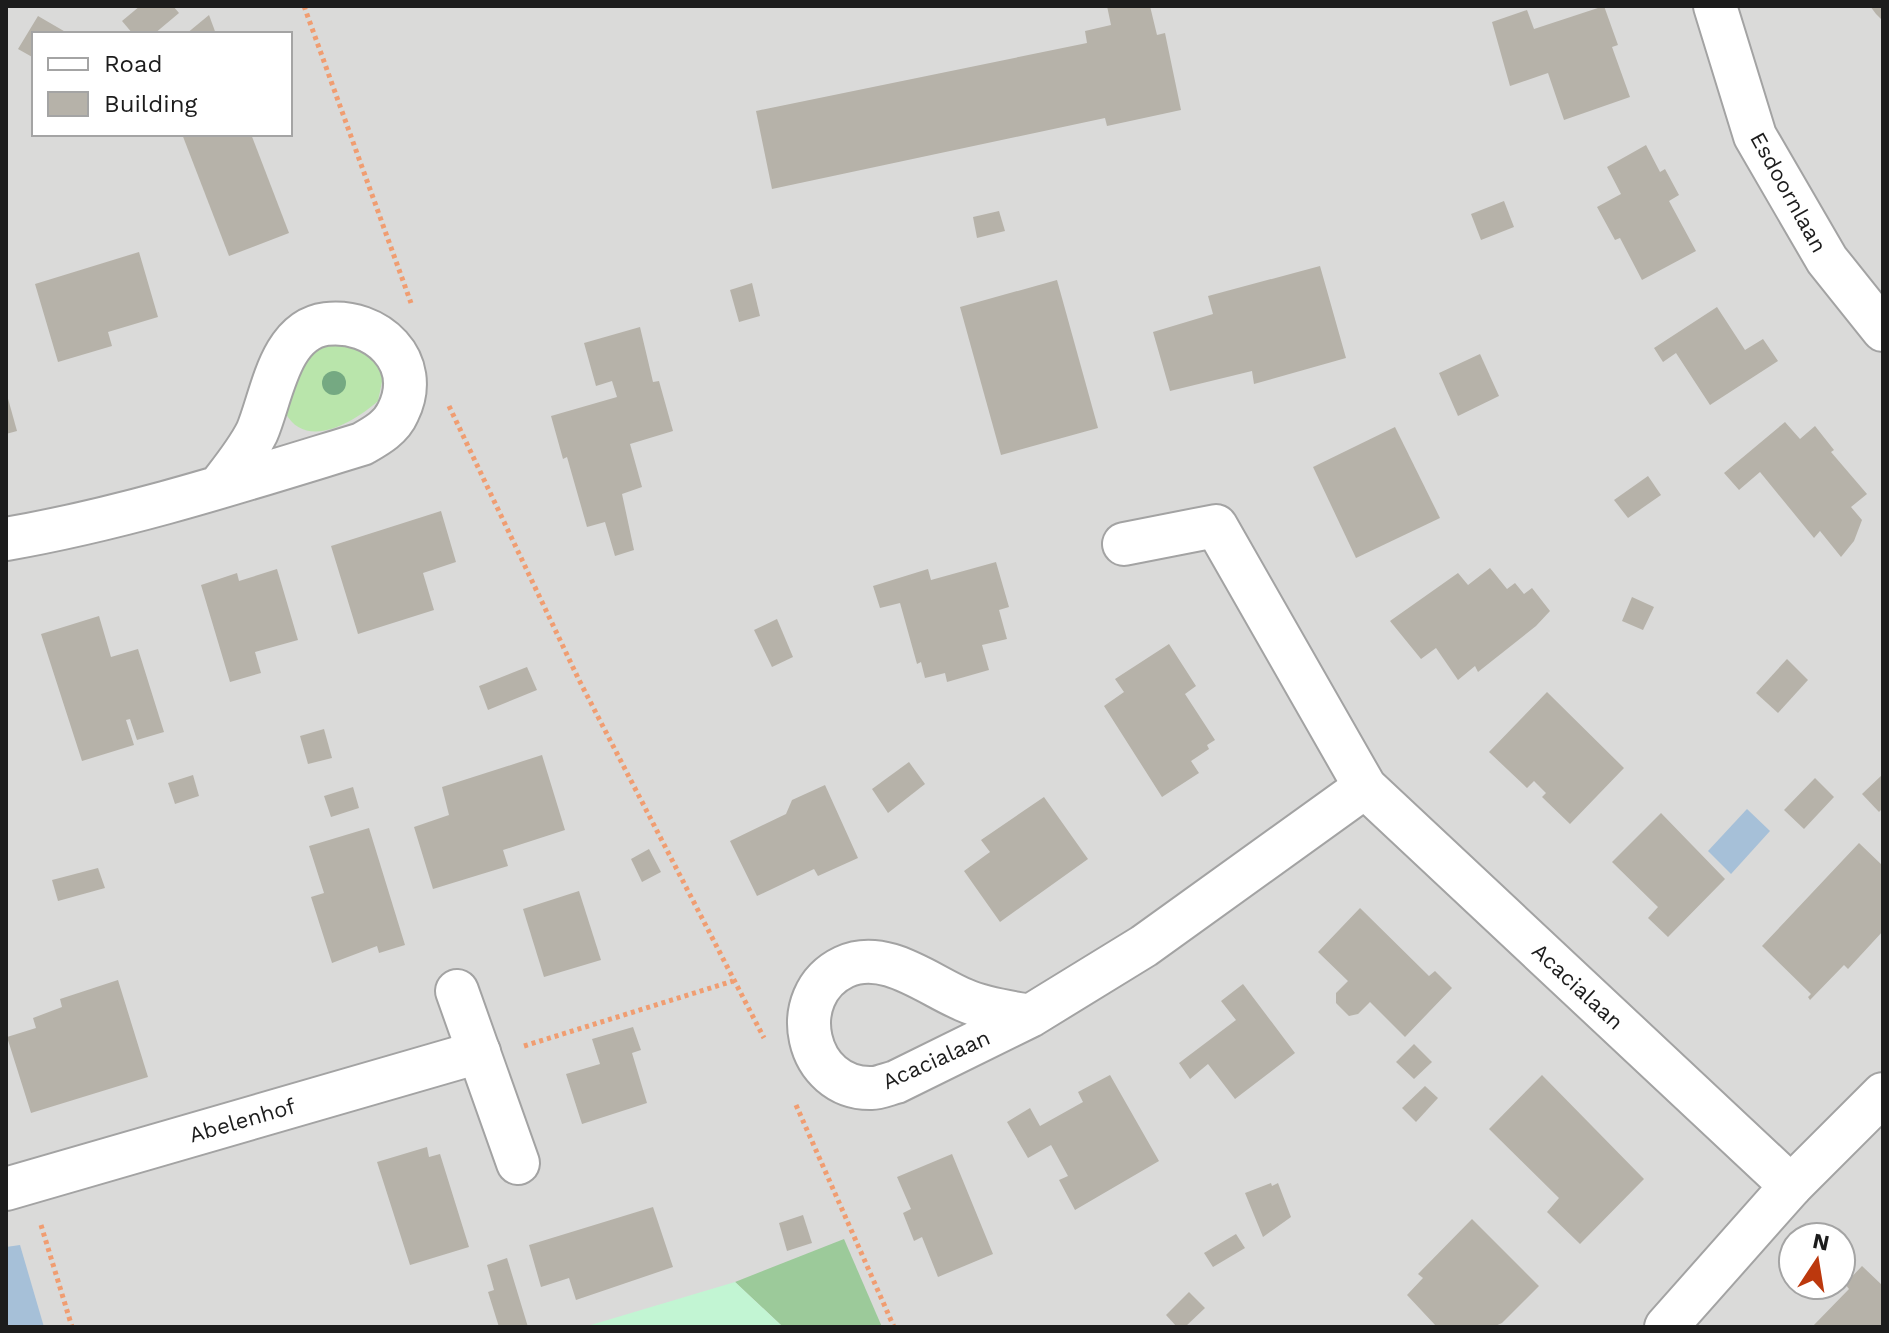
<svg xmlns="http://www.w3.org/2000/svg" width="1889" height="1333" font-family="'Work Sans',sans-serif">
<style>
.residential{fill:#dadad9;fill-rule:evenodd}
.grass{fill:#b9e5ab}
.forest{fill:#9cca9a}
.park{fill:#c2f5d3}
.water{fill:#a6c0d8}
.building{fill:#b6b2a9}
.lines{fill:none;stroke-linecap:round;stroke-linejoin:round}
.minor-casing{stroke:#a3a3a3;stroke-width:46}
.path{stroke:#f09d71;stroke-width:5;stroke-dasharray:4 4;stroke-linecap:butt}
.minor{stroke:#fff;stroke-width:42}
.tree{fill:#75a982}
.labels{text-anchor:middle;stroke-width:6;stroke-linejoin:round;paint-order:stroke}
.street-label{font-size:22px;fill:#1c1c1c;stroke:#fff}
</style>
<rect width="100%" height="100%" fill="#edece3"/>
<path class="residential" d="M6,6H1883V1327H6ZM34,34H290V134H34ZM1793,1237H1841V1285H1793Z"/>
<path class="grass" d="M330,337L374,354L383,377L378,401C353,423 305,451 285,412L301,363Z"/>
<polygon class="forest" points="844,1239 882,1327 783,1327 735,1282"/>
<polygon class="park" points="735,1282 783,1327 584,1327"/>
<g class="water">
<polygon points="1747,809 1770,831 1731,874 1708,851"/>
<polygon points="20,1245 44,1327 6,1327 6,1247"/>
</g>
<g class="building">
<polygon points="140,6 173,6 179,13 154,34 133,34 122,21"/>
<polygon points="1107,6 1150,6 1157,35 1165,33 1181,110 1107,126 1105,118 772,189 756,111 1087,43 1085,31 1111,25"/>
<polygon points="1604,6 1618,45 1612,47 1630,97 1564,120 1548,73 1510,86 1492,22 1527,10 1534,29"/>
<polygon points="1870,6 1883,6 1883,21 1876,14"/>
<polygon points="209,15 216,34 186,34"/>
<polygon points="38,16 69,34 34,34 34,58 18,49"/>
<polygon points="182,134 251,134 289,233 229,256"/>
<polygon points="1646,145 1660,172 1665,169 1679,195 1669,201 1696,251 1642,280 1620,238 1615,240 1597,207 1621,194 1607,167"/>
<polygon points="1504,201 1514,227 1481,240 1471,214"/>
<polygon points="999,211 1005,231 977,238 973,217"/>
<polygon points="139,252 158,317 108,332 112,346 58,362 35,284"/>
<polygon points="1320,266 1346,358 1254,384 1252,371 1170,391 1153,332 1213,314 1208,296"/>
<polygon points="1057,280 1098,428 1001,455 960,307"/>
<polygon points="752,283 760,316 739,322 730,290"/>
<polygon points="1717,307 1745,350 1763,339 1778,361 1710,405 1676,353 1663,362 1654,348"/>
<polygon points="640,327 653,382 659,381 673,431 630,444 642,487 622,494 634,550 615,556 605,522 587,527 567,457 563,459 551,416 617,397 612,381 596,386 584,343"/>
<polygon points="1480,354 1499,396 1458,416 1439,373"/>
<polygon points="7,395 17,431 6,434 6,396"/>
<polygon points="1785,422 1800,439 1815,426 1834,450 1831,452 1867,494 1851,507 1862,520 1854,541 1841,557 1820,531 1814,538 1760,472 1739,490 1724,473"/>
<polygon points="1395,427 1440,518 1356,558 1313,467"/>
<polygon points="1648,476 1661,495 1628,518 1614,500"/>
<polygon points="441,511 456,562 423,573 434,610 358,634 331,546"/>
<polygon points="996,562 1009,607 999,610 1007,639 982,645 989,670 947,682 945,673 925,678 921,662 917,664 900,603 880,608 873,586 928,569 931,580"/>
<polygon points="1490,568 1507,589 1515,583 1524,594 1532,588 1550,611 1536,626 1478,672 1475,666 1458,680 1436,648 1421,659 1390,621 1458,573 1468,585"/>
<polygon points="277,569 298,640 255,652 261,673 230,682 201,585 237,573 239,581"/>
<polygon points="1632,597 1654,607 1643,630 1622,621"/>
<polygon points="99,616 111,657 138,649 164,732 137,740 130,719 126,720 134,745 82,761 41,634"/>
<polygon points="777,619 793,657 772,667 754,630"/>
<polygon points="1169,644 1196,686 1185,694 1215,740 1207,745 1209,749 1191,761 1199,773 1162,797 1104,706 1124,692 1115,679"/>
<polygon points="1787,659 1808,680 1778,713 1756,693"/>
<polygon points="527,667 537,690 488,710 479,686"/>
<polygon points="1547,692 1624,768 1570,824 1542,797 1546,793 1534,781 1527,788 1489,752"/>
<polygon points="324,729 332,758 308,764 300,736"/>
<polygon points="542,755 565,830 503,850 508,866 433,889 414,827 449,815 442,787"/>
<polygon points="909,762 925,784 888,813 872,789"/>
<polygon points="1883,774 1883,808 1879,812 1862,794"/>
<polygon points="193,775 199,796 175,804 168,783"/>
<polygon points="1815,778 1834,797 1804,829 1784,810"/>
<polygon points="825,785 858,858 818,876 814,869 757,896 730,841 786,814 792,800"/>
<polygon points="353,787 359,808 331,817 324,796"/>
<polygon points="1044,797 1088,859 1000,922 964,871 990,852 981,840"/>
<polygon points="1661,813 1725,879 1668,937 1648,918 1658,907 1612,862"/>
<polygon points="369,828 405,945 379,953 377,946 332,963 311,897 324,893 309,846"/>
<polygon points="1859,843 1883,866 1883,931 1848,969 1844,965 1810,1000 1808,997 1811,994 1762,946"/>
<polygon points="649,849 661,872 642,882 631,859"/>
<polygon points="98,868 105,888 58,901 52,880"/>
<polygon points="579,891 601,960 544,977 523,909"/>
<polygon points="1360,908 1429,976 1435,971 1452,988 1405,1037 1370,1002 1358,1014 1349,1016 1336,1003 1336,993 1348,981 1318,952"/>
<polygon points="118,980 148,1077 31,1113 7,1037 36,1028 33,1018 62,1007 60,999"/>
<polygon points="1243,984 1295,1053 1235,1099 1208,1064 1190,1079 1179,1063 1236,1020 1221,1001"/>
<polygon points="633,1027 641,1050 632,1053 647,1103 582,1124 566,1074 600,1064 592,1039"/>
<polygon points="1414,1044 1432,1062 1414,1079 1396,1062"/>
<polygon points="1110,1075 1159,1161 1075,1210 1059,1180 1068,1176 1051,1145 1028,1158 1007,1122 1030,1108 1040,1126 1083,1102 1078,1092"/>
<polygon points="1542,1075 1644,1179 1580,1244 1547,1212 1559,1198 1489,1129"/>
<polygon points="1425,1086 1438,1098 1416,1122 1402,1108"/>
<polygon points="427,1147 429,1157 440,1154 469,1247 410,1265 377,1162"/>
<polygon points="952,1154 993,1254 938,1277 922,1237 914,1241 903,1213 911,1209 897,1177"/>
<polygon points="1271,1183 1272,1186 1278,1183 1291,1217 1263,1237 1245,1193"/>
<polygon points="653,1207 673,1267 576,1300 569,1278 541,1287 529,1245"/>
<polygon points="803,1215 812,1243 787,1251 779,1223"/>
<polygon points="1472,1219 1539,1286 1502,1323 1493,1327 1436,1326 1407,1295 1423,1278 1418,1274"/>
<polygon points="1236,1234 1245,1248 1213,1267 1204,1253"/>
<polygon points="507,1258 528,1327 499,1327 488,1292 494,1290 487,1265"/>
<polygon points="1862,1266 1883,1286 1883,1327 1812,1327 1849,1289 1845,1284"/>
<polygon points="1189,1292 1205,1308 1185,1327 1177,1327 1166,1315"/>
</g>
<g class="lines">
<g class="minor-casing">
<g id="minor">
<polyline points="1715,6 1755,136 1827,260 1883,330"/>
<path d="M6,539C127,518 244,480 362,444C376,436 391,428 398,412C423,361 376,318 326,324C279,330 272,397 257,432C247,452 232,470 219,487"/>
<polyline points="1124,544 1216,526 1365,787 1791,1186"/>
<polyline points="457,991 518,1163"/>
<path d="M1030,1016C1008,1012 984,1009 964,1000C928,985 885,948 844,967C785,995 805,1090 872,1088C879,1088 888,1084 896,1082L1030,1016L1144,946L1365,787"/>
<polyline points="6,1189 479,1052"/>
<polyline points="1666,1327 1791,1186 1883,1094"/>
</g>
</g>
<g class="path">
<polyline points="304,6 411,303"/>
<polyline points="449,406 579,680 764,1038"/>
<polyline points="524,1046 733,981"/>
<polyline points="796,1105 894,1327"/>
<polyline points="41,1225 72,1327"/>
</g>
<use href="#minor" class="minor"/>
</g>
<circle class="tree" cx="334" cy="383" r="12"/>
<g class="labels">
<g class="street-label">
<text transform="translate(1789 192) rotate(61)" y="8">Esdoornlaan</text>
<text transform="translate(1578 986) rotate(43)" y="8">Acacialaan</text>
<text transform="translate(936 1059) rotate(-24)" y="8">Acacialaan</text>
<text transform="translate(242 1120) rotate(-16)" y="8">Abelenhof</text>
</g>
</g>
<rect width="1889" height="1333" fill="none" stroke="#1c1c1c" stroke-width="16"/>
<rect x="32" y="32" width="260" height="104" fill="#ffffff" stroke="#a4a4a4" stroke-width="2"/>
<rect x="48" y="58" width="40" height="12" fill="#ffffff" stroke="#a4a4a4" stroke-width="2"/>
<text x="104" y="72" font-size="24" fill="#1c1c1c">Road</text>
<rect x="48" y="92" width="40" height="24" fill="#b6b2a9" stroke="#a4a4a4" stroke-width="2"/>
<text x="104" y="112" font-size="24" fill="#1c1c1c">Building</text>
<g transform="translate(1817 1261) rotate(12)"><circle r="38" fill="#ffffff" stroke="#a4a4a4" stroke-width="2"/>
<path d="M0-6L14 30L0 20L-14 30Z" fill="#bc380d"/>
<text y="-12" font-size="22" font-weight="bold" text-anchor="middle" fill="#1c1c1c">N</text>
</g>
</svg>
